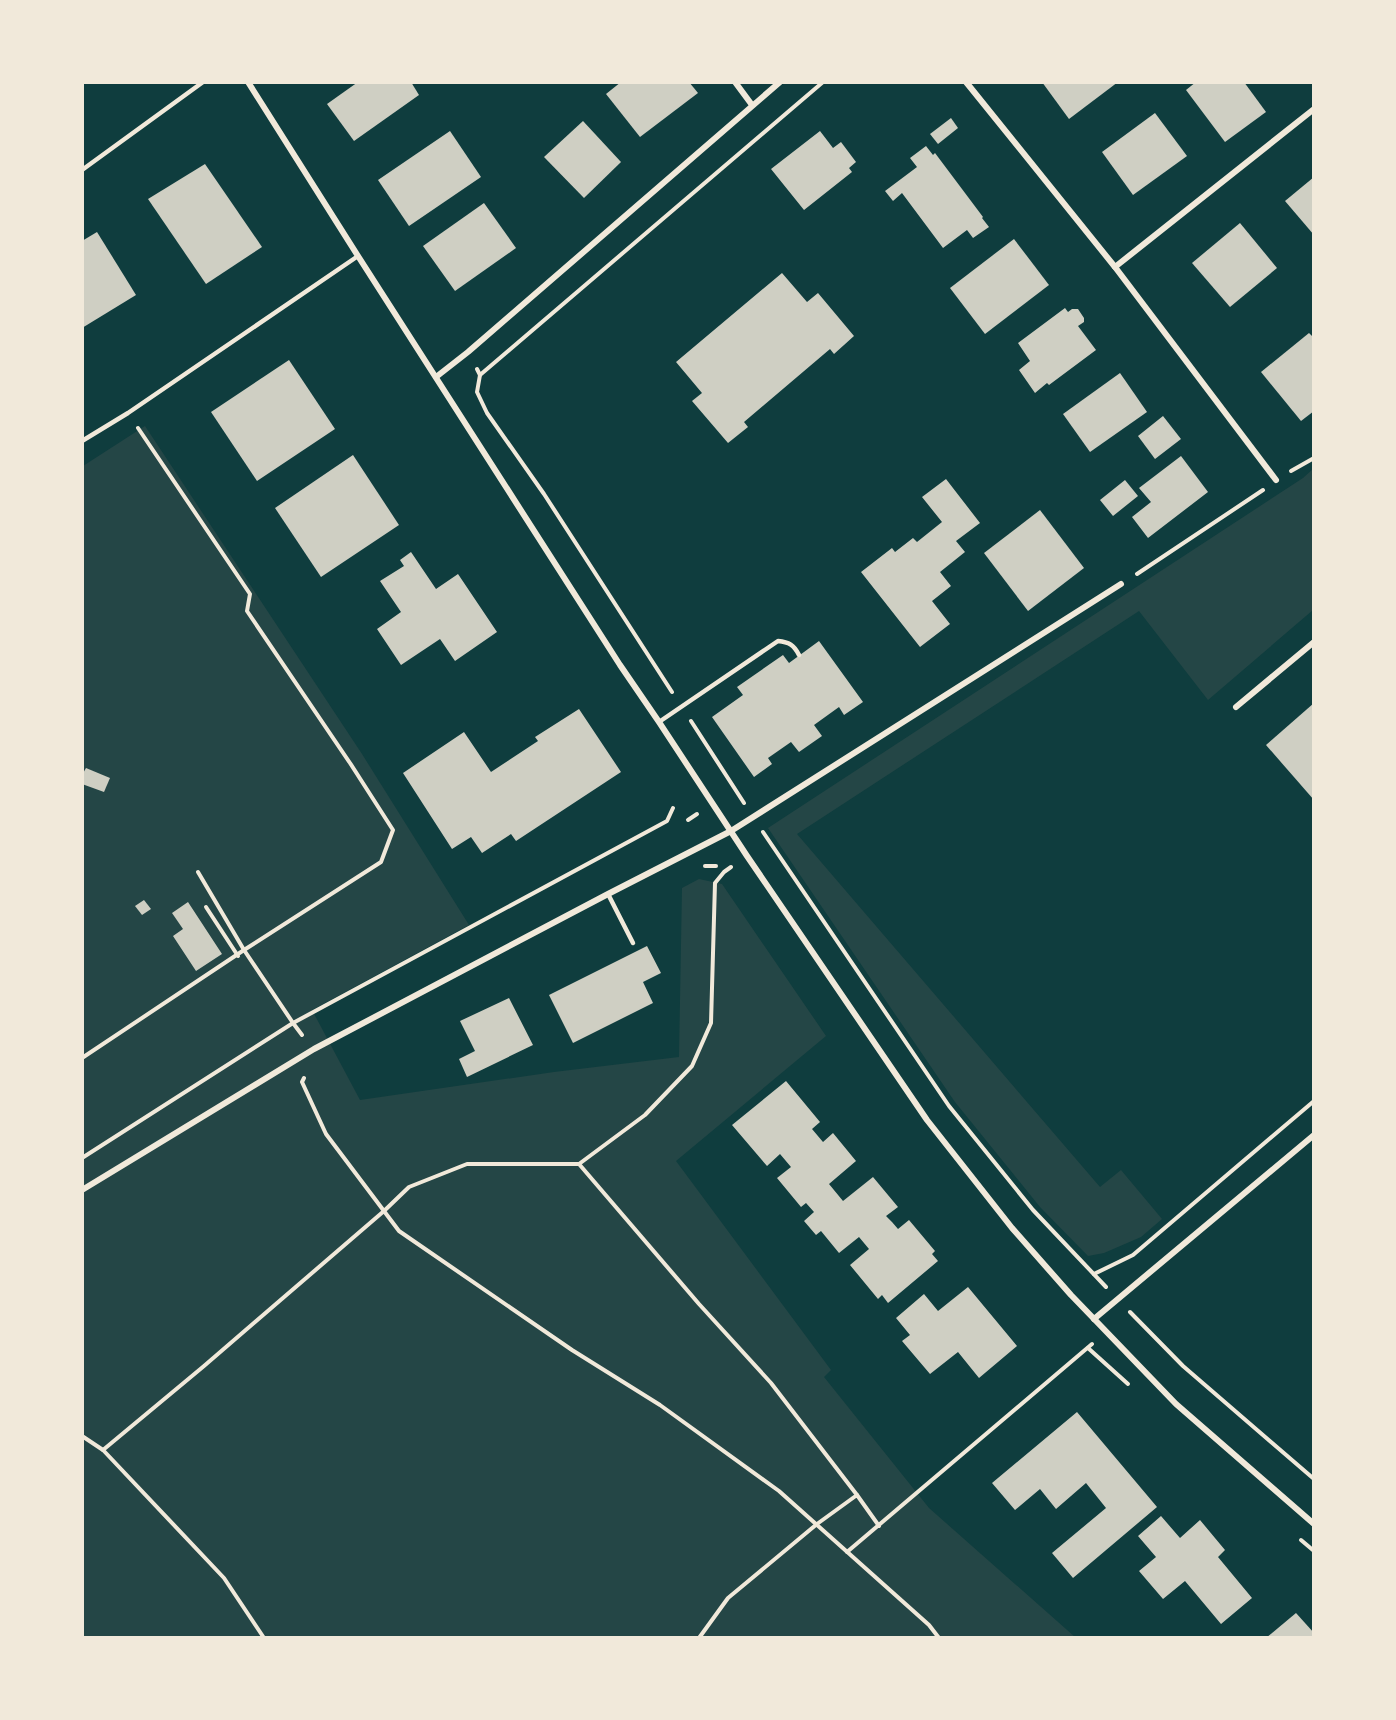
<svg xmlns="http://www.w3.org/2000/svg" width="1396" height="1720" font-family="'Public Sans',sans-serif">
<style>
.green{fill:#244646}
.building{fill:#cfcfc3}
.lines{fill:none;stroke-linecap:round;stroke-linejoin:round}
.path{stroke:#f1e9da;stroke-width:4}
.service{stroke:#f1e9da;stroke-width:4.5}
.minor{stroke:#f1e9da;stroke-width:6}
</style>
<rect width="100%" height="100%" fill="#0f3d3e"/>
<g class="green">
<polygon points="145,426 362,754 469,925 312,1010 360,1100 554,1072 679,1057 682,888 699,879 722,884 826,1036 676,1161 831,1370 824,1377 929,1508 1075,1637 83,1638 83,466"/>
<polygon points="1313,469 1313,610 1208,700 1139,611 797,834 1100,1187 1121,1170 1162,1219 1141,1237 1104,1253 1088,1256 1040,1207 955,1102 768,828 1303,478"/>
</g>
<g class="building">
<polygon points="358,82 411,82 419,95 354,141 327,104"/>
<polygon points="621,82 689,82 698,93 640,137 606,94"/>
<polygon points="1042,82 1118,82 1069,119"/>
<polygon points="1196,82 1244,82 1266,112 1225,142 1186,90"/>
<polygon points="1155,113 1187,156 1133,195 1102,152"/>
<polygon points="951,118 958,128 938,144 930,134"/>
<polygon points="583,121 621,162 584,198 544,157"/>
<polygon points="450,131 481,177 409,226 378,180"/>
<polygon points="820,131 833,148 841,142 856,162 849,168 852,172 804,210 771,169"/>
<polygon points="926,146 933,155 935,153 983,217 982,218 989,227 973,238 967,230 943,248 902,193 893,201 885,191 917,167 910,158"/>
<polygon points="205,164 262,247 206,284 148,199"/>
<polygon points="1314,177 1314,235 1285,201"/>
<polygon points="484,203 516,248 455,291 423,246"/>
<polygon points="1240,223 1277,268 1230,307 1192,263"/>
<polygon points="97,232 136,295 82,328 82,241"/>
<polygon points="1014,239 1049,285 985,334 950,288"/>
<polygon points="782,273 807,302 818,293 854,336 834,354 830,349 744,422 748,427 728,443 692,401 702,393 676,362"/>
<polygon points="1065,308 1068,312 1072,309 1078,309 1084,318 1084,322 1078,326 1096,350 1049,385 1047,383 1035,393 1019,370 1030,361 1018,343"/>
<polygon points="1309,333 1314,338 1314,411 1301,421 1261,372"/>
<polygon points="289,360 335,429 257,481 211,412"/>
<polygon points="1120,373 1147,412 1090,452 1063,414"/>
<polygon points="1163,416 1181,439 1155,459 1138,436"/>
<polygon points="353,455 399,525 321,577 275,508"/>
<polygon points="1181,456 1208,492 1148,538 1132,517 1151,502 1139,488"/>
<polygon points="946,479 980,523 956,541 965,552 940,572 951,586 932,601 950,624 920,647 861,572 892,548 895,552 913,538 917,542 942,522 922,497"/>
<polygon points="1125,480 1138,496 1113,516 1100,500"/>
<polygon points="1040,510 1084,568 1028,611 984,553"/>
<polygon points="411,552 436,589 458,574 497,632 455,661 440,639 401,665 377,629 401,612 380,581 404,566 400,560"/>
<polygon points="819,641 863,702 844,715 839,707 814,725 822,736 799,752 791,742 768,758 772,764 754,777 712,717 743,695 737,687 783,655 789,663"/>
<polygon points="1314,703 1314,800 1266,745"/>
<polygon points="579,709 621,772 516,841 511,834 482,853 471,837 452,849 403,773 464,732 491,772 538,741 535,737"/>
<polygon points="86,768 110,778 104,792 82,784 82,775"/>
<polygon points="144,900 151,909 142,915 135,906"/>
<polygon points="188,902 222,954 196,971 173,936 183,929 172,913"/>
<polygon points="647,946 661,973 643,982 653,1003 573,1043 549,995"/>
<polygon points="509,998 533,1045 467,1077 459,1059 475,1051 460,1021"/>
<polygon points="786,1081 820,1122 812,1129 823,1142 833,1133 856,1161 829,1184 843,1201 873,1177 898,1207 886,1216 892,1222 898,1229 909,1220 935,1251 932,1254 938,1261 888,1303 882,1295 878,1299 850,1265 869,1249 859,1237 839,1253 821,1231 816,1235 804,1221 814,1212 806,1203 801,1207 777,1178 791,1167 780,1154 767,1166 732,1125"/>
<polygon points="968,1287 1017,1346 979,1378 958,1352 930,1374 902,1341 910,1335 896,1318 924,1294 938,1311"/>
<polygon points="1077,1412 1157,1507 1073,1578 1052,1553 1106,1508 1086,1483 1056,1509 1040,1489 1015,1510 992,1483"/>
<polygon points="1161,1516 1180,1538 1200,1520 1225,1550 1218,1557 1252,1598 1221,1624 1185,1581 1163,1599 1139,1571 1156,1557 1138,1536"/>
<polygon points="1296,1613 1314,1633 1314,1638 1266,1638"/>
</g>
<g class="lines">
<g class="path">
<polyline points="477,369 480,375 477,392 487,413 544,494 672,692"/>
<polyline points="480,375 823,82"/>
<polyline points="1291,471 1314,458"/>
<polyline points="1137,574 1263,490"/>
<polyline points="691,721 744,803"/>
<polyline points="688,820 697,814"/>
<polyline points="763,832 949,1106 1033,1210 1106,1287"/>
<polyline points="705,866 716,866"/>
<polyline points="198,872 244,950 293,1023 302,1035"/>
<polyline points="206,907 238,956"/>
<polyline points="82,1058 244,950 381,862 393,830 350,763 247,611 250,594 138,428"/>
<polyline points="304,1078 302,1082 326,1134 399,1231 572,1350 660,1405 779,1491 929,1625 939,1638"/>
<polyline points="82,1158 293,1023 667,821 673,808"/>
<polyline points="579,1164 699,1304 771,1383 857,1495"/>
<polyline points="1094,1274 1133,1255 1314,1101"/>
<polyline points="1130,1312 1183,1366 1314,1479"/>
<polyline points="1088,1348 1128,1384"/>
<polyline points="82,1436 103,1450 224,1578 264,1638"/>
<polyline points="103,1450 204,1366 384,1211 409,1187 467,1164 579,1164 645,1115 692,1066 711,1023 715,883 724,872 731,867"/>
<polyline points="1301,1540 1314,1551"/>
<polyline points="847,1552 1092,1344"/>
<polyline points="699,1638 728,1598 817,1524 857,1495 879,1526"/>
</g>
<g class="service">
<polyline points="82,170 203,82"/>
<polyline points="82,441 128,413 358,256"/>
<path d="M659,722L778,641C789,642 794,645 799,655"/>
<polyline points="608,894 633,943"/>
</g>
<g class="minor">
<polyline points="248,82 358,256 620,665 659,722 747,856 927,1120 1012,1228 1071,1295 1176,1404 1314,1524"/>
<polyline points="735,82 752,105"/>
<polyline points="966,82 1115,267 1276,480"/>
<polyline points="1115,267 1314,109"/>
<polyline points="436,377 468,352 780,82"/>
<polyline points="1236,707 1314,642"/>
<polyline points="82,1190 314,1049 608,894 731,831 1121,584"/>
<polyline points="1094,1319 1314,1135"/>
</g>
</g>
<rect width="1396" height="1720" fill="none" stroke="#f1e9da" stroke-width="168"/>
</svg>
